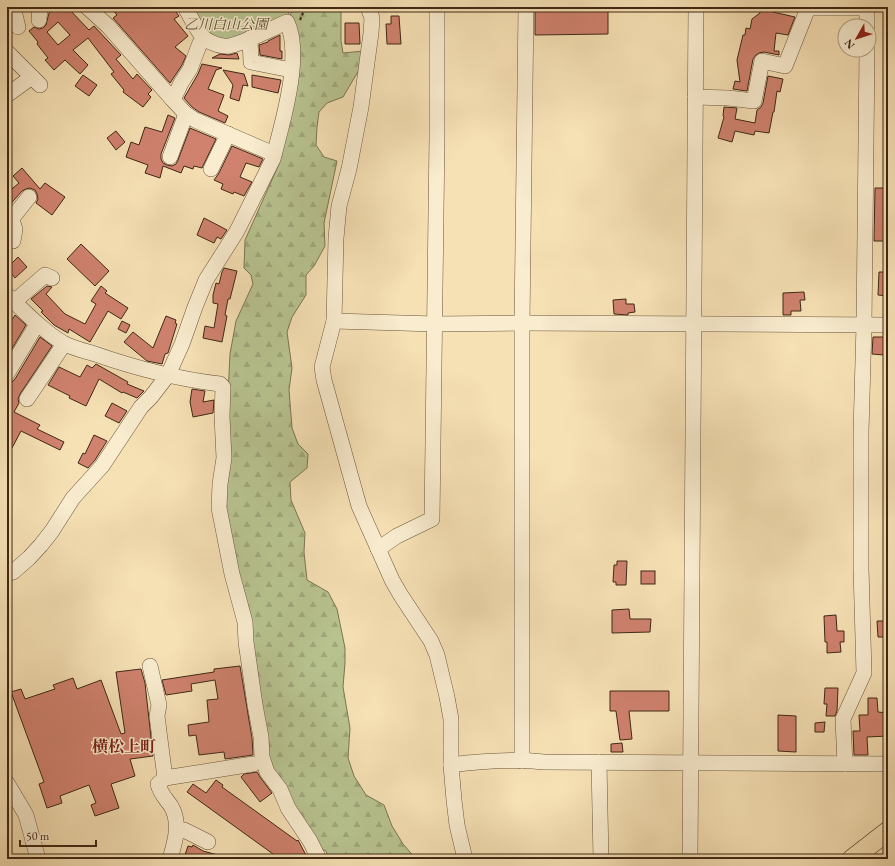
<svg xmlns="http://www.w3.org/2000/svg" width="895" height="866" font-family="'EB Garamond','Noto Serif JP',serif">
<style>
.forest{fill:url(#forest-firs);stroke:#7b7653}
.green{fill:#b8c491;stroke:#7b7653}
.water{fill:url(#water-rules);stroke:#778172}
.building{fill:#d0826f;stroke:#3e2815;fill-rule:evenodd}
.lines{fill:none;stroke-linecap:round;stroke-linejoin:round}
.minor-casing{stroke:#6c563d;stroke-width:16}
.major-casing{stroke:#3e2815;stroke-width:20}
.path{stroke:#3e2815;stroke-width:2;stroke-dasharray:3 2;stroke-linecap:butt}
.minor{stroke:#f9eccf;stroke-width:15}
.major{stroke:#f6e1b5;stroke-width:19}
.labels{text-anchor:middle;stroke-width:3;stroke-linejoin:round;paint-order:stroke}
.park-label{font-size:14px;font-style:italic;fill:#5c4f34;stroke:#f9eccf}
.quarter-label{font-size:16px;font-weight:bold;fill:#7a1f14;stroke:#f9eccf}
</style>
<defs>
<pattern id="forest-firs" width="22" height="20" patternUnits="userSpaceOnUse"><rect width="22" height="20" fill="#b8c491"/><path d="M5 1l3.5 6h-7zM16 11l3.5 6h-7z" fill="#9fa87c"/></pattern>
<pattern id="water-rules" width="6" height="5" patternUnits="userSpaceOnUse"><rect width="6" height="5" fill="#9dbdb0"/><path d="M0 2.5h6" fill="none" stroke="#88a296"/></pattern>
</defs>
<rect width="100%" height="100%" fill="#f6e1b5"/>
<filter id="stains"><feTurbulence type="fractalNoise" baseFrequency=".005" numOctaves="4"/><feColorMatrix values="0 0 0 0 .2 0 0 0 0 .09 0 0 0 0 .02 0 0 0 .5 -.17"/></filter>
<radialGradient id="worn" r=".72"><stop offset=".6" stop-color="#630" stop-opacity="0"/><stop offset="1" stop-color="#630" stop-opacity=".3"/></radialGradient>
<polygon class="forest" points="294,7 341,7 341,41 343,53 364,51 359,70 343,97 327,103 319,112 317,127 316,145 324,157 337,161 324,223 325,246 314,266 306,275 306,295 292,317 287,332 292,368 289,390 292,428 298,444 308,454 307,468 290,482 291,500 305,533 304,552 307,580 328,592 337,609 345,648 345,663 343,687 350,728 348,758 354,776 366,795 384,805 392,826 403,844 416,859 329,859 326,851 317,847 271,770 223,495 230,354 236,321 253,284 251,275 244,268 245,240 279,164 297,59 289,17"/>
<polygon class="green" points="191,7 292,7 287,16 227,42 205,33"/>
<path class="water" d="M7,797C12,808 14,816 7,827Z"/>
<g class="building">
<path d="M55,7H67L89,30L94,26L121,55L116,59L133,79L137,74L152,90L148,94L151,97L143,107L123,92L124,90L111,74L114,72L88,38L73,50L88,65L80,74L65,60L54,70L45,60L48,58L37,44L38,42L29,31L34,27L39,29L43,28L46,25L49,13ZM58,22L70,35L58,45L47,32Z"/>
<polygon points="110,7 172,7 179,16 174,19 188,36 175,47 186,56 182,65 170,83 113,18 117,15"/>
<polygon points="535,7 608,7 608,34 535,35"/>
<polygon points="760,7 774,7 773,12 795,17 788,35 776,33 774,51 779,51 779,55 764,52 759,53 756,55 753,59 747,91 733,89 735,81 740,82 737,60 743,35 745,35 746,28 750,29 752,19 760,13"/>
<polygon points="391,16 399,16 401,44 387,44 386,24 391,24"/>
<polygon points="345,23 359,23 360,44 345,44"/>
<polygon points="280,35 280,51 282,51 282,59 260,55 259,45 268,42 268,41"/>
<polygon points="237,53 239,59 212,58 220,54 229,55"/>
<polygon points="202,64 222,68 216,70 208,89 224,95 218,111 228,116 225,123 199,112 192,107 184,98 198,74"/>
<polygon points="223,70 244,74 248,86 243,85 239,101 230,98 233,85"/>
<polygon points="83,75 97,85 89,96 75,86"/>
<polygon points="252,75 281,80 278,93 252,87"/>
<polygon points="768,76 783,79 780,92 777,91 774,112 773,112 769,133 755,131 754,135 735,131 732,142 718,138 724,117 723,116 724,107 737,108 735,119 755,123 757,110 761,107 763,103"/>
<polygon points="168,115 175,118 161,154 161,159 163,163 167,165 172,166 176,164 178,160 190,128 216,139 202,168 194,166 193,169 184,166 181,173 163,166 160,178 145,173 148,165 126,157 131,142 139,145 145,127 162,132"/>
<polygon points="116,131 125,142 116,150 107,138"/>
<polygon points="232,146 263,159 259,167 246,163 240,177 252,182 244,196 234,192 233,194 221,189 223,184 214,180 219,173"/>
<polygon points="22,168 40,189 45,183 65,197 52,215 36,203 38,199 37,194 35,190 30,188 26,189 22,191 7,208 7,193 19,183 13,176"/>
<polygon points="875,188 888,188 888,241 874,241"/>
<polygon points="204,218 227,230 221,239 217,237 214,243 197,235"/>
<polygon points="81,244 109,271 95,286 67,259"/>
<polygon points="18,257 27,267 15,278 7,268"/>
<polygon points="224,268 237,271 230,299 228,299 225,315 227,316 222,342 203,338 205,326 214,328 218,304 213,303 213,295 216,283 219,284 222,272"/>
<polygon points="879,272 888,272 888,296 878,295"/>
<polygon points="47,286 52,287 46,294 65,314 85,324 96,304 91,301 101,286 107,291 105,293 128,308 121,319 108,311 90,342 69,329 68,333 54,325 41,312 43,311 31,299"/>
<polygon points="804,292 805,300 800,300 801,311 791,311 791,315 783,315 783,293"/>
<polygon points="626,299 626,304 634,304 635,312 628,313 628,315 614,314 613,300"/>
<polygon points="15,315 26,325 7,357 7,328"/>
<polygon points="166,316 176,320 175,323 177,324 168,353 165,354 162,364 147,361 124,342 133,332 153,348"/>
<polygon points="122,321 130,325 126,333 118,329"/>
<polygon points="40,337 52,346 20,394 18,399 19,403 14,412 40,425 37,429 64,442 60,450 21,431 12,448 7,445 7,383 12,382 15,379"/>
<polygon points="873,337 885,337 884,355 872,354"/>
<polygon points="96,364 128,382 127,384 144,391 137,398 123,392 122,393 99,379 86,406 69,398 70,396 48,385 59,367 80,377 87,365 92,368"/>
<polygon points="192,389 205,391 203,402 214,400 213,413 193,417 190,402"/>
<polygon points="112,403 127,411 119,423 105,416"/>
<polygon points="94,435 107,441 95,460 88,468 78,463 83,453 85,454"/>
<polygon points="617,561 627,561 626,585 616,585 616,582 613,582 614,565 617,565"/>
<rect x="641" y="571" width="14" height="13"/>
<polygon points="629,609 630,619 651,619 650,632 612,633 612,610"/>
<polygon points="836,615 837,631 844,631 844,642 840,642 841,652 827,653 827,642 825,642 824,616"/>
<polygon points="877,621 888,621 888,637 878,637"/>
<polygon points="240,666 252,738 253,755 225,759 224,752 199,755 196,735 189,736 188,725 209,722 207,700 218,699 215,680 191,684 192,691 166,695 162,680 214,672 214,669"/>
<polygon points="141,669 145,683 153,756 130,759 135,776 111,784 119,808 95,816 91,805 96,803 89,785 60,796 62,803 47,808 39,784 44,782 11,692 21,689 25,699 55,689 53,685 73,678 77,689 101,680 121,734 125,733 116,672"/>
<polygon points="825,688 838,688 837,711 835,716 826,716 827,704 824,704"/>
<polygon points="610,691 669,691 669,711 629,711 632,739 620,740 616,711 610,711"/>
<polygon points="868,698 877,698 878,712 888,713 888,736 867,737 868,755 854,755 853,731 860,731 859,715 868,715"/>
<polygon points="778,715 796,716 796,752 778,751"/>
<polygon points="825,722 824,732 815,732 815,723"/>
<polygon points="622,743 623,752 611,752 611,744"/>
<polygon points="257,772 260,777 272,793 260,802 241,777 244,774"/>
<polygon points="216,780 223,785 222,787 297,841 298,840 308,859 280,859 187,792 193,784 206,793"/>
<polygon points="193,845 203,851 225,857 224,859 197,859 185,855 188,846 192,847"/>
</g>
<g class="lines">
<g class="minor-casing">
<g id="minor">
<polyline points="13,7 18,27"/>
<polyline points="87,7 108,26 173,100 186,114 195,120 274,154"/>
<polyline points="368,7 372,18 371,33 361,107 349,169 339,206 336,238 334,321 322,367 324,380 359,506 392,580 400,594 431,641 437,655 447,697 451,719 451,765 454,800 457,825 465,859"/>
<polyline points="39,20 40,7"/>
<polyline points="867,26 867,7"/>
<polyline points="250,38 251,62 291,70"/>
<polyline points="8,53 40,85"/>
<polyline points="7,95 32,77"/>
<polyline points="695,97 728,98 754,101 762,61 785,66 808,8 867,8"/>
<polyline points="173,100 181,83 190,69 200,43 205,39"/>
<polyline points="170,157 186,114"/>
<polyline points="211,169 228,134"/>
<polyline points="13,241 15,229 12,220 13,217 29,197"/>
<path d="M7,295C25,312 42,330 63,343C72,348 85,351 95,354C135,368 177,379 220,384L223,387L222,416L224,458L220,484L219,508L232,574L245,622L246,642L255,705L261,737L262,757L267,772L280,789L288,808L310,841L317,855V859"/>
<polyline points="14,302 45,275 52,278"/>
<polyline points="334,321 435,324 522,323 888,325"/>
<polyline points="7,374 37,324"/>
<polyline points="27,399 64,344"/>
<polyline points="378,549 397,536 432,519 437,136 437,7"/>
<path d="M7,574L13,572L29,558L41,545L52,531L73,498L102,466L141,407L151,397L168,375L182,344L195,307L206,280L237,231L273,159C282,124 303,56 287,22C268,30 248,42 229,46C221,47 211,43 205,39C198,33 190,16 185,7"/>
<polyline points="150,666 159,705 157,716 165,778"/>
<polyline points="522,761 522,323 526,7"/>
<polyline points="599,762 601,859"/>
<polyline points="845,764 843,719 864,673 861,568 861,432 864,325 867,50"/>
<path d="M451,765C482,761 514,759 544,762L888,764"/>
<polyline points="7,783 26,815 38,859"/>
<polyline points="177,832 184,830 208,842"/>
<path d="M170,859C175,842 181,823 171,806C166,799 160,793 158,784L165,778L253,764"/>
<polyline points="690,859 696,7"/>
</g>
</g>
<g class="major-casing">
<polyline id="major" points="852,859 888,831"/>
</g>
<polyline class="path" points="300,20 303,13 310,7"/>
<use href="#minor" class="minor"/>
<use href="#major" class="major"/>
</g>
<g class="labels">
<g class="park-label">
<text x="226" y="29">乙川白山公園</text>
</g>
<g class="quarter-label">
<text x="124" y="752">横松上町</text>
</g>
</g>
<rect width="895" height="866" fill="none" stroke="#f6e1b5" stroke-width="24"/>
<rect x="8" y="8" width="879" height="850" fill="none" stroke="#3e2815" stroke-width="2"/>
<rect x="12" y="12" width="871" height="842" fill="none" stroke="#3e2815"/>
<g transform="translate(857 38) rotate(231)"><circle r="19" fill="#f9eccf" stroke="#ae9e85"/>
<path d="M0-3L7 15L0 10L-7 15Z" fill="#8f2418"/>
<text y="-6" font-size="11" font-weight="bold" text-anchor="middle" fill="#3e2815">N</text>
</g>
<path d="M20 840v6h76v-6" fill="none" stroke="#3e2815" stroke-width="2"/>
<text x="26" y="840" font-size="12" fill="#3e2815" stroke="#f9eccf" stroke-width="3" paint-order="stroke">50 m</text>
<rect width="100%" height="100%" filter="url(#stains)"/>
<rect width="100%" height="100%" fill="url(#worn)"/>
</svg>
